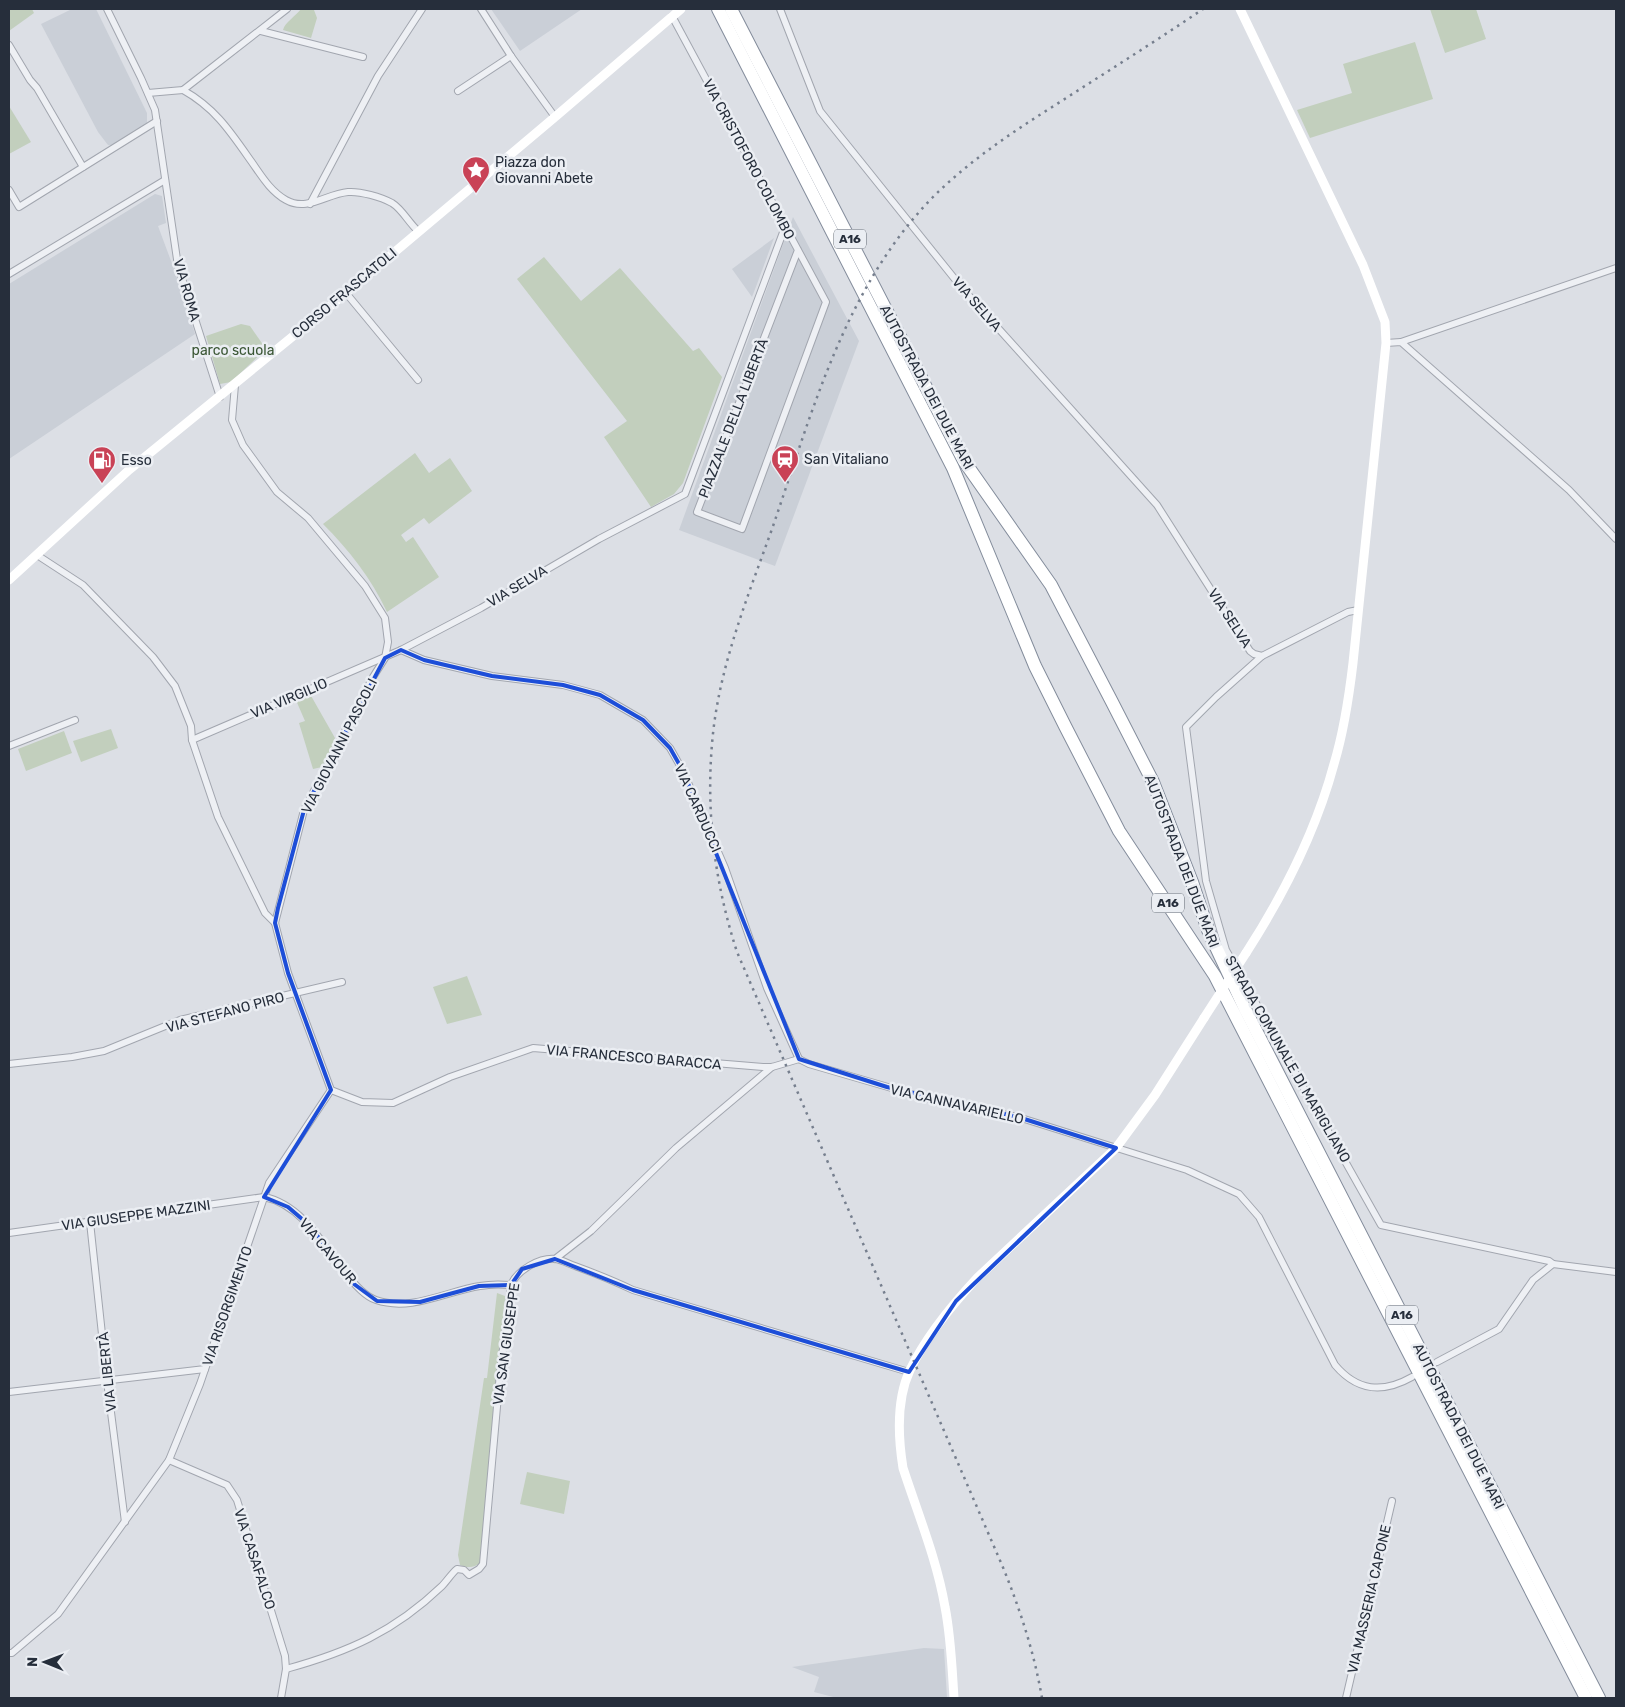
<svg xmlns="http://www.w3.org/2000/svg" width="1625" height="1707" font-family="Rubik,sans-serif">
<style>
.built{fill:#cacfd7}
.green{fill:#c2cfbd}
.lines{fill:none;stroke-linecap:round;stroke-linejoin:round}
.street-casing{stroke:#a2a6af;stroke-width:8}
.highway-casing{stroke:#848d9c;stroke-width:14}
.street{stroke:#eef0f4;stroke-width:6}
.secondary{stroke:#fff;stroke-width:9}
.highway{stroke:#fff;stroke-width:12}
.rail{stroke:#767f8e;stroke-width:2.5;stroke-dasharray:2.5 5;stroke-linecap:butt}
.secondary-bridge{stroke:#fff;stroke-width:9}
.marked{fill:none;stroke:#1d4ed8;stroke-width:4;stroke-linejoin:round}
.labels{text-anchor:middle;stroke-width:5;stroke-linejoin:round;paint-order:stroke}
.shield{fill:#ebeef3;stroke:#616872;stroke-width:1}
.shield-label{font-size:12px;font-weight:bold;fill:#262e3b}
.street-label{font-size:14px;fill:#262e3b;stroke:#ebeef3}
.poi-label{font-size:14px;fill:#262e3b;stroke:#ebeef3;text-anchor:start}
.park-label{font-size:14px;fill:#3a5634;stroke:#ebeef3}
</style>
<rect width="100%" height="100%" fill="#dcdfe5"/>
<g class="built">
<polygon points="72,9 96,9 147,113 147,123 113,146 108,145 98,132 41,24"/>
<polygon points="491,9 582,9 520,51"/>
<polygon points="155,194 162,196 166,223 158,226 174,269 195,334 9,459 9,284"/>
<polygon points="793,217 859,341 775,566 679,530"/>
<polygon points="774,238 757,284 752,297 732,269"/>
<polygon points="924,1648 944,1649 947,1698 837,1698 814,1692 819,1677 792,1667"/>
</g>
<g class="green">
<polygon points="9,9 32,9 34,13 9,31"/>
<path d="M301,9H315L314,10L317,18L311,38L283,30C285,22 296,16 301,9Z"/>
<polygon points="1430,9 1476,9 1486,39 1445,53"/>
<polygon points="1415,42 1433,99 1310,138 1297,110 1352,93 1343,64"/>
<polygon points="9,106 31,142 9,154"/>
<polygon points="544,257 581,301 620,268 693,351 699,348 722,377 683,483 674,494 651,507 604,437 627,421 517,279"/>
<polygon points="241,324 250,326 266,349 231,382 220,384 206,336"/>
<path d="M415,453L429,473L450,458L472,491L429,524L424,518L401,535L406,542L413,537L439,577L387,612C371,578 349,550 323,524Z"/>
<polygon points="307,693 307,695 310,694 335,738 334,743 322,767 313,769 299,723 305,721 295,698"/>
<polygon points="111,729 118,748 81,762 73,741"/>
<polygon points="64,731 72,753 26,771 18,749"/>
<polygon points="467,976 482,1015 447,1024 433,987"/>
<path d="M497,1293L505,1296L506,1299L497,1376L480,1563C475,1568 466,1568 460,1565L458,1555L484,1378H487Z"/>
<polygon points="527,1472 570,1481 564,1514 520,1504"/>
</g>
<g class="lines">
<g class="street-casing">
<g id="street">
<polyline points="107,9 141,78 155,110 178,266 220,397"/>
<polyline points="481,9 511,56 555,117"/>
<polyline points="780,9 820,111 962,288 1157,505 1250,651 1254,654 1262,656 1348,612 1358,610"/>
<polyline points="672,16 826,302 742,529 697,512 798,250"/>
<polyline points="261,31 363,57"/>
<polyline points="9,45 30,80 37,88 83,167"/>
<path d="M183,90C215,108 230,131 251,161C261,175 270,191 286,200C307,212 326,194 348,192C360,191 381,197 392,203C402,209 409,223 418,231"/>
<polyline points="458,91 511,56"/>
<polyline points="148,93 183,90 287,9"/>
<polyline points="9,190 19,207 157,121"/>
<polyline points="310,204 378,76 422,9"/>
<polyline points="9,274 165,180"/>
<polyline points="346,293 418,380"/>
<polyline points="1401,342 1616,268"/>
<polyline points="1386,343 1401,342 1569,490 1616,539"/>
<polyline points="37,555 83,585 153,657 175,686 191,726 192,740 218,817 265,913 275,923"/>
<polyline points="401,650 424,660 492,676 563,685 600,695 643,720 670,748 683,771 725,868 767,988 799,1059"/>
<polyline points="1262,656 1216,697 1186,727 1206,881 1226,950 1381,1225 1549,1261 1553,1264"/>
<polyline points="192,740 401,650 481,608 599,539 685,494 785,227"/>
<polyline points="9,746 75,720"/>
<path d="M799,1059L809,1064L936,1101L1018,1117L1187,1170L1239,1194L1259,1217L1335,1365C1357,1391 1382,1394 1412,1377"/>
<polyline points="9,1064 72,1057 104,1051 180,1020 342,982"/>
<polyline points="331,1090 362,1102 393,1103 450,1077 533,1048 763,1067 772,1067 799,1059"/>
<polyline points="90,1222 107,1381 125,1522"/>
<path d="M9,1233L264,1197C301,1204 324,1245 345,1273C353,1282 364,1296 376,1300C411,1312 447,1291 480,1286C490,1284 500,1284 511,1285"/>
<polyline points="555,1259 591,1231 676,1148 772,1067"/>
<polyline points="1437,1362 1499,1329 1533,1280 1553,1264 1616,1272"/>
<polyline points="9,1392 205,1369"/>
<polyline points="169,1460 227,1485 237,1500 285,1656 286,1669 281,1698"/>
<polyline points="9,1653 12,1653 58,1614 169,1460 200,1384 269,1183 331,1090 288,973 275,923 304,810 373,677 385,658 388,642 385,618 365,586 308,518 277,492 243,445 232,420 235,385"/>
<path d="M286,1669C348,1652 394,1632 442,1586C447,1581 451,1574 457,1569L464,1570L469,1575L479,1569L483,1564L500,1373L511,1285C517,1270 540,1257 556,1259C562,1260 569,1264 575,1266C594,1273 614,1281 633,1290L909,1372"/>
<polyline points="1346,1698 1392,1501"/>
</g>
</g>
<g class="highway-casing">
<g id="highway">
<polyline points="718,9 953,468 1035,666 1065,726 1119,831 1215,976 1586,1698"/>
<polyline points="731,9 964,461 1051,585 1112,702 1153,782 1192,882 1208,930 1245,1009 1599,1698"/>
</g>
</g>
<use href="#street" class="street"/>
<g class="secondary">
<path d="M1240,9L1363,265L1385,322L1386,343L1353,663C1349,697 1344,731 1334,764C1316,831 1284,894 1246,953"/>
<polyline points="9,580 129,470 346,293 555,117 681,9"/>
<path d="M954,1698C952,1668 951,1637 945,1607C937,1560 918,1514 903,1468C898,1437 896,1400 910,1370C926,1336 952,1305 977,1278L1116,1148L1155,1095L1204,1018"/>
</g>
<use href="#highway" class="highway"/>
<path class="rail" d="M1042,1698C1034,1652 1020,1609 1002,1565L737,952C715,884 706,815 712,744C718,669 747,599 772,529C812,413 844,289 932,198C970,160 1014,131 1060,102C1108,71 1156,41 1203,9"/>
<polyline class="secondary-bridge" points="1204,1018 1246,953"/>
</g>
<path class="marked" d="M401,650L424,660L492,676L563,685L600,695L643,720L670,748L683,771L799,1059L887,1087L1018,1117L1116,1148L956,1301L909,1372L633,1290L555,1259L522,1269L511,1285L479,1286L420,1302L377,1301L354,1284L309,1225L288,1207L264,1197L331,1090L288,973L275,923L278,908L304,810L385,658Z"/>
<defs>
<g id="sight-pin" transform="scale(1.4375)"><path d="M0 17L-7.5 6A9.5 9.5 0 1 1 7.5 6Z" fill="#c94256" stroke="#ebeef3"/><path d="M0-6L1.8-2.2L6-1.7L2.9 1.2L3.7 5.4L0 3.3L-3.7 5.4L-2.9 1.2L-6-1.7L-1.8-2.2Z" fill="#fff"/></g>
<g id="station-pin" transform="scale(1.4375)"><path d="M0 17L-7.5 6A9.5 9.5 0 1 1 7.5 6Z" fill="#c94256" stroke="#ebeef3"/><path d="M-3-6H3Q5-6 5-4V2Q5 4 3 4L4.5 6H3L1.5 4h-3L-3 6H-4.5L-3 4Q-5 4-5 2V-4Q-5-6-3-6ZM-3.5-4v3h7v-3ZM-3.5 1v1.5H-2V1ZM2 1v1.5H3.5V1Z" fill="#fff"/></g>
<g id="fuel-pin" transform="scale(1.4375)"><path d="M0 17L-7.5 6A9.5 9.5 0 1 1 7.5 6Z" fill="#c94256" stroke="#ebeef3"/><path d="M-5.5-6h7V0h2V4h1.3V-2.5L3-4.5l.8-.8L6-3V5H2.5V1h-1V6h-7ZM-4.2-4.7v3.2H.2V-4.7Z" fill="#fff"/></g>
</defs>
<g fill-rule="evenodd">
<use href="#sight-pin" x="476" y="170"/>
<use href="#station-pin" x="785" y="459"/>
<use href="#fuel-pin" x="102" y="460"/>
</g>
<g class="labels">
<g class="shield">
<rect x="834" y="229.5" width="32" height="19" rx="4"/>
<rect x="1152" y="893.5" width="32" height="19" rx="4"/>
<rect x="1386" y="1305.5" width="32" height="19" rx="4"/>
</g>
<g class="shield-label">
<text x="850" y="243">A16</text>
<text x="1168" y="907">A16</text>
<text x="1402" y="1319">A16</text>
</g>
<g class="street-label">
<text transform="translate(749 159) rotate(62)" y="5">VIA CRISTOFORO COLOMBO</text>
<text transform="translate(187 290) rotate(74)" y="5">VIA ROMA</text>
<text transform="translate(344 293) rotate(-40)" y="5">CORSO FRASCATOLI</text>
<text transform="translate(977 304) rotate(49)" y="5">VIA SELVA</text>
<text transform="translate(927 387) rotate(62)" y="5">AUTOSTRADA DEI DUE MARI</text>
<text transform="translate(733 418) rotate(-69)" y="5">PIAZZALE DELLA LIBERTÀ</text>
<text transform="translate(517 586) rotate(-31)" y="5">VIA SELVA</text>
<text transform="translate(1230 618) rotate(57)" y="5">VIA SELVA</text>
<text transform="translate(289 698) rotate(-23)" y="5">VIA VIRGILIO</text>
<text transform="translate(339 746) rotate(-63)" y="5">VIA GIOVANNI PASCOLI</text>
<text transform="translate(698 808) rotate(66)" y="5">VIA CARDUCCI</text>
<text transform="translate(1182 861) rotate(69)" y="5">AUTOSTRADA DEI DUE MARI</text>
<text transform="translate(225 1012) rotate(-15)" y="5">VIA STEFANO PIRO</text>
<text transform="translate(634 1057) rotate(5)" y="5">VIA FRANCESCO BARACCA</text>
<text transform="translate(1288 1059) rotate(60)" y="5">STRADA COMUNALE DI MARIGLIANO</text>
<text transform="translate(957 1104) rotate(13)" y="5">VIA CANNAVARIELLO</text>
<text transform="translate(136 1215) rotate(-8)" y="5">VIA GIUSEPPE MAZZINI</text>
<text transform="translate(328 1251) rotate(50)" y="5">VIA CAVOUR</text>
<text transform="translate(227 1306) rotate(-71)" y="5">VIA RISORGIMENTO</text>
<text transform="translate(506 1344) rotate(-82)" y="5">VIA SAN GIUSEPPE</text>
<text transform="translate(107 1372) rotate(-96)" y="5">VIA LIBERTÀ</text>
<text transform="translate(1459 1426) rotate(63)" y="5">AUTOSTRADA DEI DUE MARI</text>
<text transform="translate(255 1559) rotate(72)" y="5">VIA CASAFALCO</text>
<text transform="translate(1369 1599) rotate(-77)" y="5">VIA MASSERIA CAPONE</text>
</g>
<g class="poi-label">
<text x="495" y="167">Piazza don<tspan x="495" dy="16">Giovanni Abete</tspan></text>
<text x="804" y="464">San Vitaliano</text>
<text x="121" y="465">Esso</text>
</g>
<g class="park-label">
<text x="233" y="355">parco scuola</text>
</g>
</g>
<rect width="1625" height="1707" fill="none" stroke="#262e3b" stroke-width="20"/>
<g transform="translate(45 1662) rotate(271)" stroke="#ebeef3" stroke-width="4" paint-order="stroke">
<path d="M0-4L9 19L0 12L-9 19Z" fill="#262e3b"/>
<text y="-8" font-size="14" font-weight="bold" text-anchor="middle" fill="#262e3b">N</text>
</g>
</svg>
